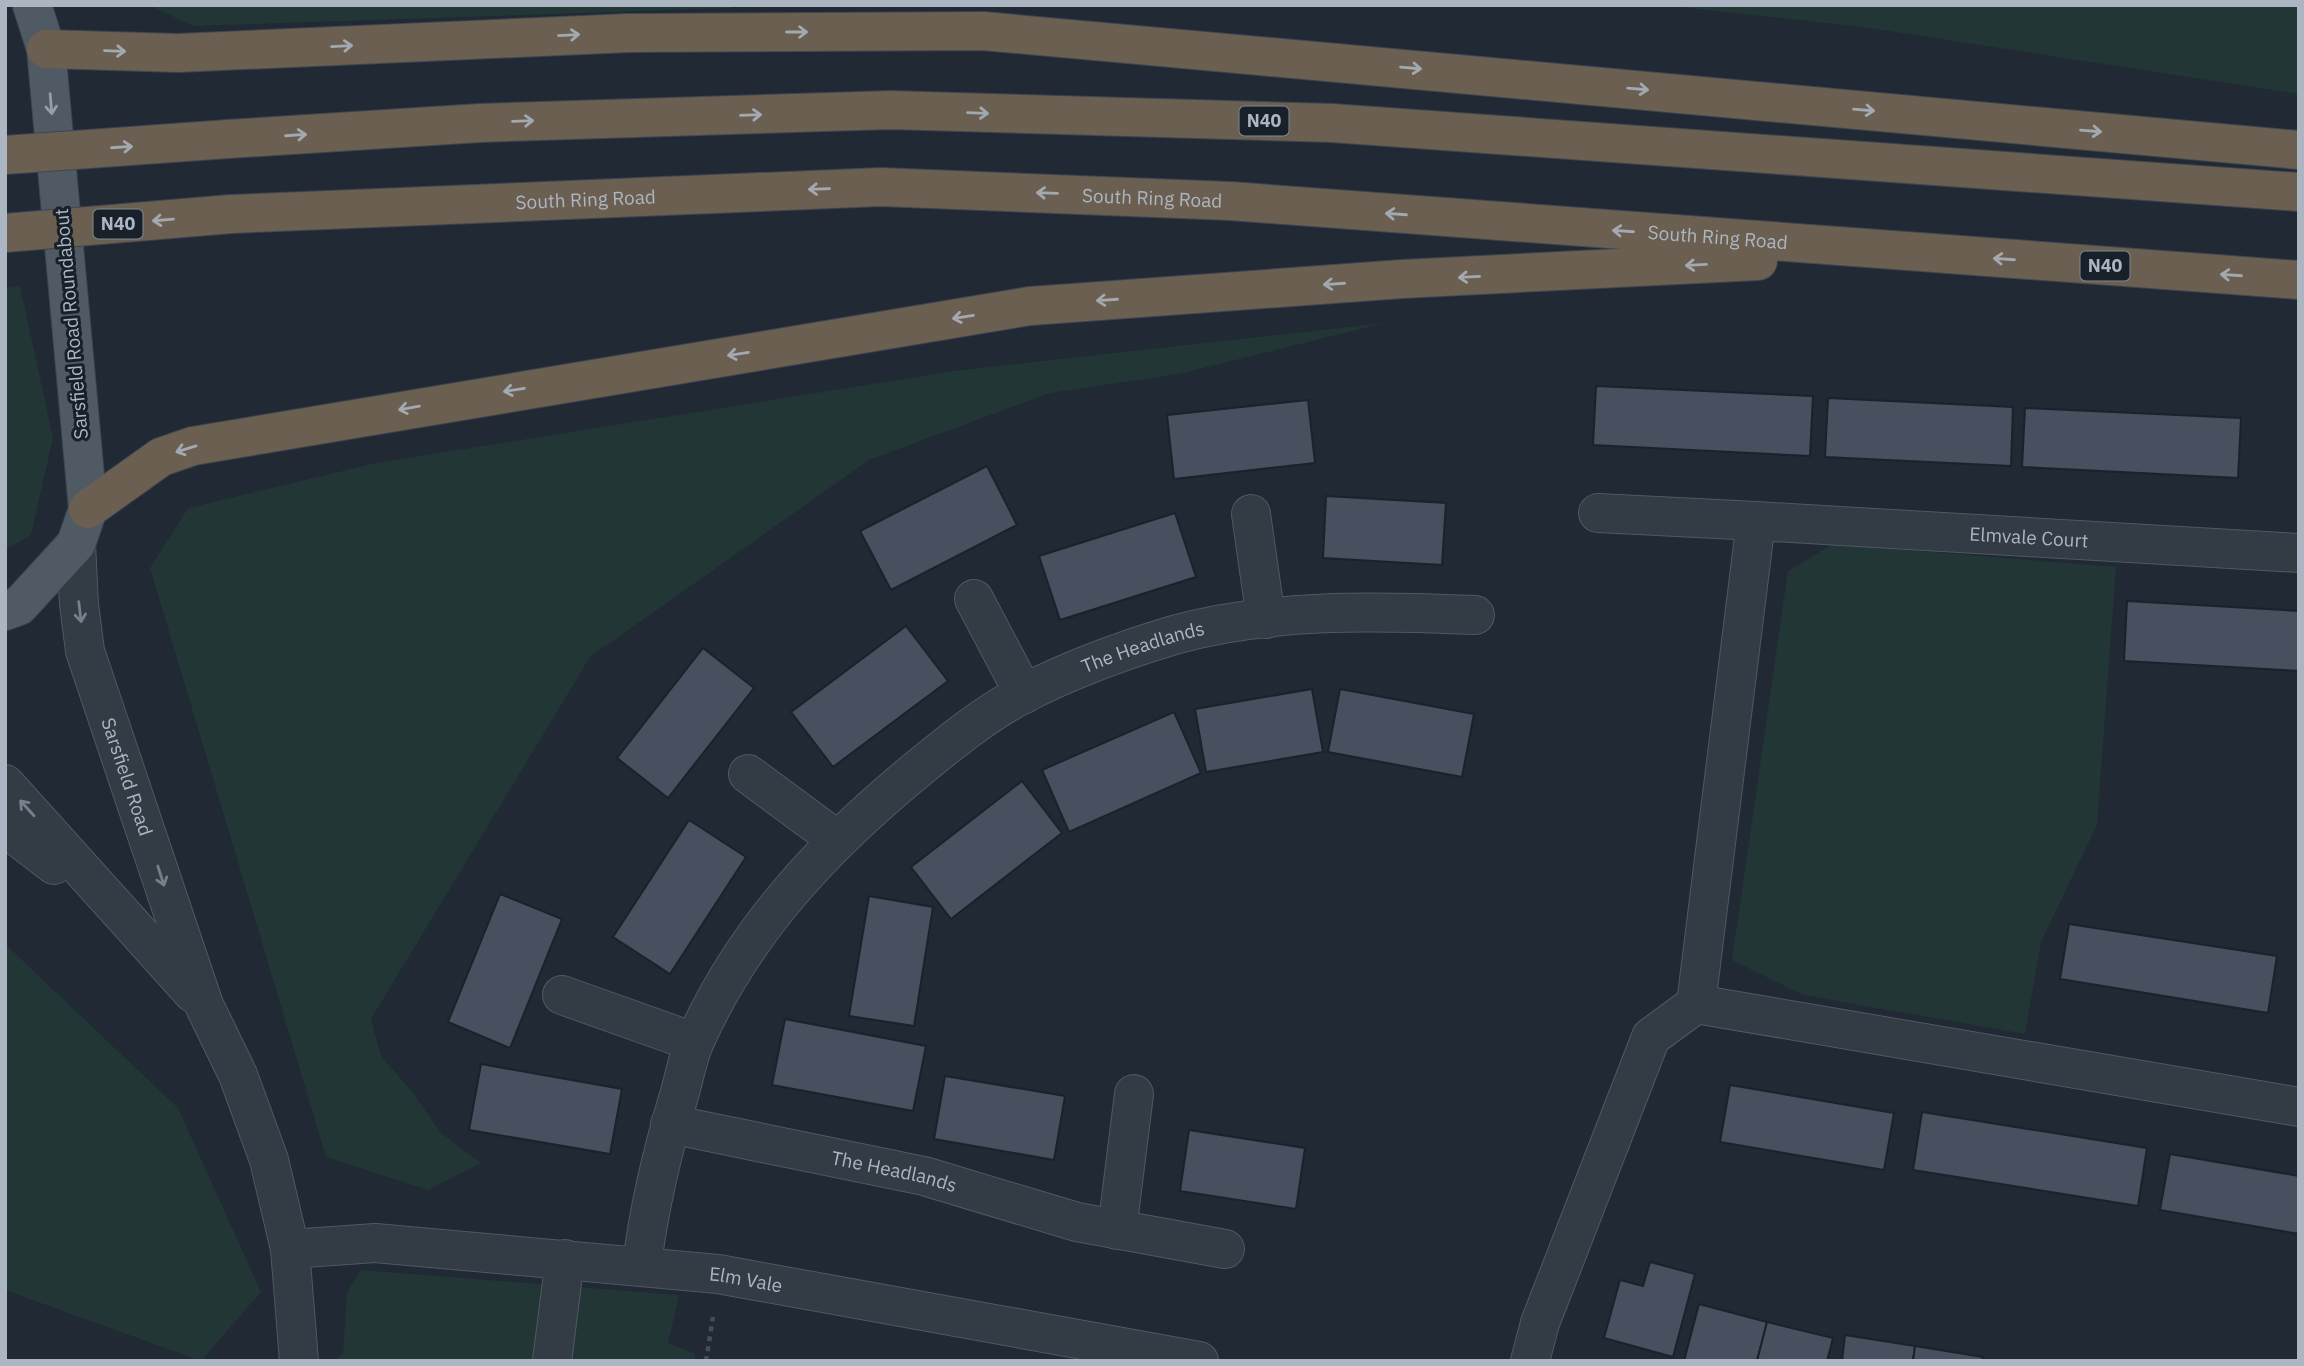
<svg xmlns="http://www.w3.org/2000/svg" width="2304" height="1366" font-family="'IBM Plex Sans',sans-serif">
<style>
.green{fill:#223636}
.building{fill:#46505e;stroke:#1a222b;stroke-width:2}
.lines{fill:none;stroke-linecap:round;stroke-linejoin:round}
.minor-casing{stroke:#505963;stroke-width:40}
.major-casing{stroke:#3c444e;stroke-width:40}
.highway-casing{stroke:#3d464f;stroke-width:40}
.path{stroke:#3f5152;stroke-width:4.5;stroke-dasharray:5 5;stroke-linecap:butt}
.minor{stroke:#333b45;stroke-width:38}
.major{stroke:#505a65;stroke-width:38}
.highway{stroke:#6a5f50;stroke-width:38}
.highway-bridge-casing{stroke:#3d464f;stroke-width:40;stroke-linecap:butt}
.highway-bridge{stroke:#6a5f50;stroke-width:38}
.oneway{stroke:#a2a9b1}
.oneway2{stroke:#959fab}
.oneway3{stroke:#767f8a}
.labels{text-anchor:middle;stroke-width:6;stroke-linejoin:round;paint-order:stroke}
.shield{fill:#182029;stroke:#808994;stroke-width:2}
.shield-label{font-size:18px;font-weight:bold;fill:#acb6c2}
.street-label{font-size:19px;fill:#acb6c2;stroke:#182029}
</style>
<rect width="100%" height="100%" fill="#202934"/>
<g class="green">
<polygon points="149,5 732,5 732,8 193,26"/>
<polygon points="1660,5 2299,5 2299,94 1863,27"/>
<polygon points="20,286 53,438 31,535 5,550 5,288"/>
<polygon points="1385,323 1179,374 1050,393 869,460 590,657 371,1019 381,1056 411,1090 441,1133 481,1163 428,1190 326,1157 150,568 188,508 376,463 954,371"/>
<polygon points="1833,544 2116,567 2097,825 2041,942 2025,1034 1803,995 1732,960 1788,571"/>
<polygon points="5,944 178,1108 261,1292 201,1361 5,1290"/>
<polygon points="361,1270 679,1295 668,1343 695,1354 695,1361 334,1361 343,1353 347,1292"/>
</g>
<g class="building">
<polygon points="1596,386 1813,396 1810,456 1593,445"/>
<polygon points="1828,398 2013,407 2011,466 1825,457"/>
<polygon points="1308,400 1315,463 1174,479 1167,415"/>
<polygon points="2025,408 2241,418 2238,478 2022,467"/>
<polygon points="987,466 1017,525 891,590 860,531"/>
<polygon points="1326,496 1446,503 1442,565 1323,558"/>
<polygon points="1175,513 1196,577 1060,620 1039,556"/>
<polygon points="2127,601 2299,611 2299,671 2124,661"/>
<polygon points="906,626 948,681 833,767 791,712"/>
<polygon points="703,648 754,688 668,798 617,758"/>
<polygon points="1312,689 1323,752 1206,772 1195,709"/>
<polygon points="1340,689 1474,714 1462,777 1328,752"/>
<polygon points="1174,712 1201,773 1069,832 1042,770"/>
<polygon points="1022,781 1062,833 951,919 911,867"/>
<polygon points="689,820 746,857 670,974 613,937"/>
<polygon points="500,894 562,919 510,1048 448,1022"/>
<polygon points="869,896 933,907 914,1026 849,1016"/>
<polygon points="2069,924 2277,956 2268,1013 2060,979"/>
<polygon points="785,1019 926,1046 913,1111 772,1085"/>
<polygon points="481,1064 622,1089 610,1154 469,1130"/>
<polygon points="945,1076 1065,1096 1054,1160 934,1139"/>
<polygon points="1730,1085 1894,1113 1884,1170 1720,1142"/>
<polygon points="1922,1112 2147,1148 2138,1206 1913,1170"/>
<polygon points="1189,1130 1305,1148 1296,1209 1180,1191"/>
<polygon points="2170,1154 2299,1176 2299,1234 2160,1210"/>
<polygon points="1650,1262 1695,1274 1673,1357 1604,1338 1620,1280 1643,1286"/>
<polygon points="1699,1304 1767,1322 1757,1361 1684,1361"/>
<polygon points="1767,1322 1833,1338 1827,1361 1757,1361"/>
<polygon points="1845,1335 1915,1346 1913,1361 1842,1361"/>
<polygon points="1915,1346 1983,1357 1982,1361 1913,1361"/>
</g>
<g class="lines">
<g class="minor-casing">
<g id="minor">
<polyline points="1598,513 1756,521"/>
<polyline points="1251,514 1266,619"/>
<path id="s1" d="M76,544L79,604L85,651L204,1005L238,1075L269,1160L290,1249L299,1361"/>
<polyline points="974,599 1024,694"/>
<polyline points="748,774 836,839"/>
<polyline points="5,784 193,993"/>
<polyline points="5,827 54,865"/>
<polyline points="562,995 694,1042"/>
<path id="s2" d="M1696,1004L1756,521L2299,553"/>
<path id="s3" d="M670,1124L924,1176L1077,1222L1225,1249"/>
<polyline points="1117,1230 1134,1094"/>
<path id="s4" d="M290,1249L375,1243L718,1274L1199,1361"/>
<path id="s5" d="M642,1265C649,1206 663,1149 680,1092C685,1075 688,1056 695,1041C745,929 825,845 919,768C952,741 986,713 1025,693C1072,669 1124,650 1174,635C1271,608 1376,611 1475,615"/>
<polyline points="552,1361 565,1259"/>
<polyline points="1530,1361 1540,1323 1651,1037 1696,1004 2299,1107"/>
</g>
</g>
<g class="major-casing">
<polyline id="major" points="5,611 19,606 76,544 88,509 46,49 32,5"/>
</g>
<g class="highway-casing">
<g id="highway">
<polyline points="46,49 178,53 629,33 983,31 2299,150"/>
<polyline points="228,139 480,123 890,110 1332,123 2299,192"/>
<path id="s6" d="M231,214L881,187L1230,201L2299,280"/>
<polyline points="88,509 161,457 193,446 1030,306 1402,279 1758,261"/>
</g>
</g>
<polyline class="path" points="706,1361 713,1317"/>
<use href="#minor" class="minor"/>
<use href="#major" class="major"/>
<use href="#highway" class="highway"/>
<g class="highway-bridge-casing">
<g id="highway-bridge">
<polyline points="5,155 228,139"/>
<polyline points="5,233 231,214"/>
</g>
</g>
<use href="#highway-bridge" class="highway-bridge"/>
</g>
<defs><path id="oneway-shaft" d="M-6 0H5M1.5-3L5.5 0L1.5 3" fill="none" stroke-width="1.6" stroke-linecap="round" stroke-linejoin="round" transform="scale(1.75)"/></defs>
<g class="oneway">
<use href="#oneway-shaft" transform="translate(797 32)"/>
<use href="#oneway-shaft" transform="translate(569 35) rotate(-3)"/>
<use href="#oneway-shaft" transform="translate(342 46) rotate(-3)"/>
<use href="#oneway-shaft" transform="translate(115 51) rotate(2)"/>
<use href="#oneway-shaft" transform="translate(1411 68) rotate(5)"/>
<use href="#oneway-shaft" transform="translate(1638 89) rotate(5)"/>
<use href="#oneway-shaft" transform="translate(1864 110) rotate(5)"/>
<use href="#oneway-shaft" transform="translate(978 113) rotate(2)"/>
<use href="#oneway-shaft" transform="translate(751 115) rotate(-2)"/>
<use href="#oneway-shaft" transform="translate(523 121) rotate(-2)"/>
<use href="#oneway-shaft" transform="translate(2091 131) rotate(5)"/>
<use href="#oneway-shaft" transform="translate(296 135) rotate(-4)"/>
<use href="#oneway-shaft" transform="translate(122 147) rotate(-4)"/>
<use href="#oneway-shaft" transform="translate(819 189) rotate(178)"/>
<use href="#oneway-shaft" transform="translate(1047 193) rotate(-178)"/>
<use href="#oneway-shaft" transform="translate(1396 214) rotate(-176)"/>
<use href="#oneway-shaft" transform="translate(163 220) rotate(175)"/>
<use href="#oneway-shaft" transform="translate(1623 231) rotate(-176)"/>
<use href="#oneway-shaft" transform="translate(2004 259) rotate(-176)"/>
<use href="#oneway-shaft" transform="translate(1696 265) rotate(177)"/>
<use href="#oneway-shaft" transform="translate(2231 275) rotate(-176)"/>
<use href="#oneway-shaft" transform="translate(1469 277) rotate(177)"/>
<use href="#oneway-shaft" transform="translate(1334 284) rotate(176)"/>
<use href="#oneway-shaft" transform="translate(1107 300) rotate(176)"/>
<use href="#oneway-shaft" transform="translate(963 317) rotate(171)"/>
<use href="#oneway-shaft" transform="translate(738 354) rotate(171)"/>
<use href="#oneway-shaft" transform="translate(514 390) rotate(171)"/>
<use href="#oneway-shaft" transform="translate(409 408) rotate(170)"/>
<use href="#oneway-shaft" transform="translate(186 449) rotate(163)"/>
</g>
<use class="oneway2" href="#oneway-shaft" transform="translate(51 104) rotate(85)"/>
<g class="oneway3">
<use href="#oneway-shaft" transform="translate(80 612) rotate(83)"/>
<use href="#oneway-shaft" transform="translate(27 808) rotate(-132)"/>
<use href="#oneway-shaft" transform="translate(161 876) rotate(72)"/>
</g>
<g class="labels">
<g class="shield">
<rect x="1239.5" y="106.5" width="49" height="29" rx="5"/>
<rect x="93.5" y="209.5" width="49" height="29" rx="5"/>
<rect x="2080.5" y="251.5" width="49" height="29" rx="5"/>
</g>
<g class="shield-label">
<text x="1264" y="127">N40</text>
<text x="118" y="230">N40</text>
<text x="2105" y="272">N40</text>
</g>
<g class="street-label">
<text dy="7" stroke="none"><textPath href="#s6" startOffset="355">South Ring Road</textPath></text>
<text dy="7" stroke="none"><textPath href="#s6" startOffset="922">South Ring Road</textPath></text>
<text dy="7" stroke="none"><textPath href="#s6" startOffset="1489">South Ring Road</textPath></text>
<text transform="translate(71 324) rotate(-95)" y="7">Sarsfield Road Roundabout</text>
<text dy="7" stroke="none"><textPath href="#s2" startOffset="760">Elmvale Court</textPath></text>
<text dy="7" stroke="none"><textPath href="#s5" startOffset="844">The Headlands</textPath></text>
<text dy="7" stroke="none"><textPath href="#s1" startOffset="240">Sarsfield Road</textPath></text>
<text dy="7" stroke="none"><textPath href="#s3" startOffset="229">The Headlands</textPath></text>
<text dy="7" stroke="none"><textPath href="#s4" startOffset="458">Elm Vale</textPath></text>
</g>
</g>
<rect width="2304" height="1366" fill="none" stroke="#acb6c2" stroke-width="14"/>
</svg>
